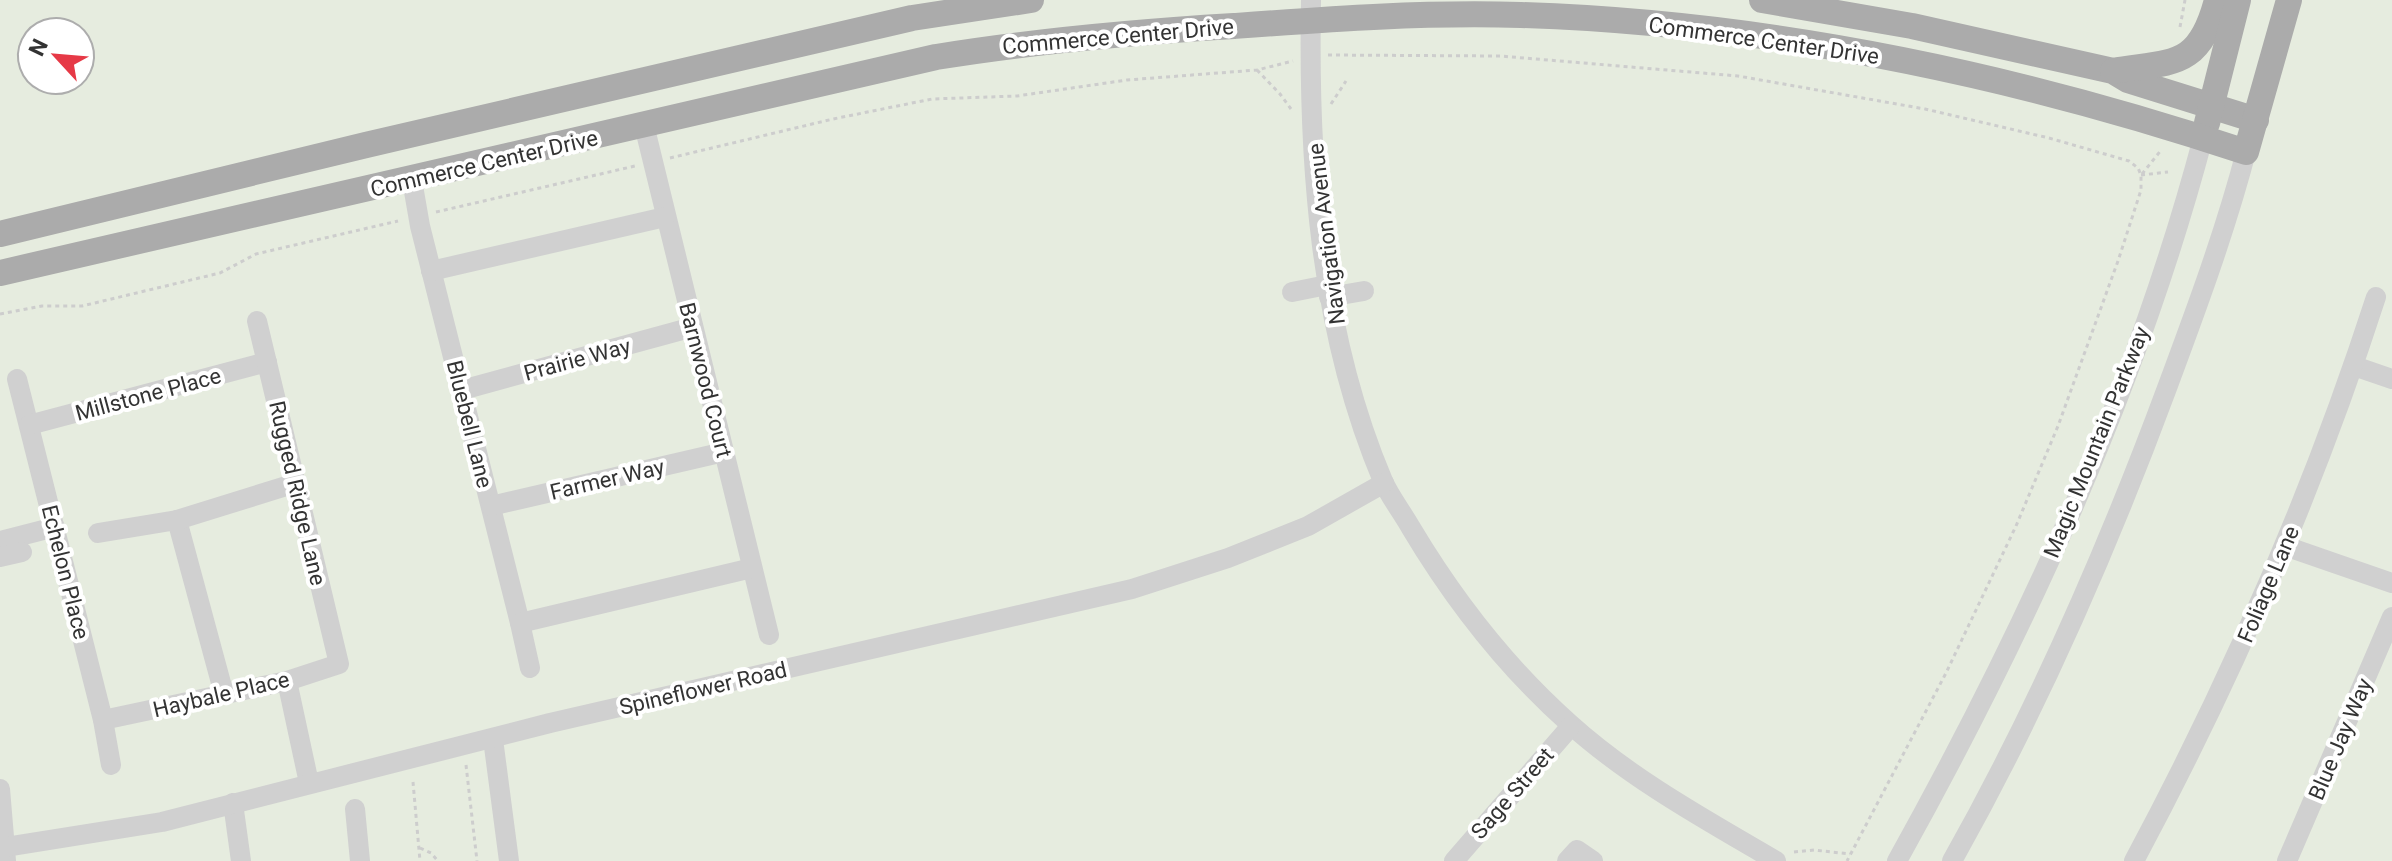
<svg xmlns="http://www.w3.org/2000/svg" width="2392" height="861" font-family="Roboto,sans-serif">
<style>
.green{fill:#e6ecdf;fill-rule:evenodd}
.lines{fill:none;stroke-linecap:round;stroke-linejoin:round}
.path{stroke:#cdcdcd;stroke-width:3;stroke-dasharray:4 4;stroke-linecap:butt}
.minor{stroke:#d0d0d0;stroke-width:20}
.major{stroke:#ababab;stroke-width:26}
.labels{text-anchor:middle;stroke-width:8;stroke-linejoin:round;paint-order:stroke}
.street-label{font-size:22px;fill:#333;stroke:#fff}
</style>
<rect width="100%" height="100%" fill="#fff"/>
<path class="green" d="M0,0H2392V861H0ZM32,32H80V80H32Z"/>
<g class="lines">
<g class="path">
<polyline points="2180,27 2185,0"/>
<polyline points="1328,55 1500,56 1738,76 1925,109 2049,138 2129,161 2138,168 2141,175 2141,190 2118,261 2058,426 2016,526 1946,673 1847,861"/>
<polyline points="1257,70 1280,94 1291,109"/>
<polyline points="1331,104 1346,81"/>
<polyline points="670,158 833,119 932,99 1017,96 1127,80 1257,70 1293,61"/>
<polyline points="2142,174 2162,149"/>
<polyline points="2141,175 2168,172"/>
<polyline points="436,212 635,166"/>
<polyline points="0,314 42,306 82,306 220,273 256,254 398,221"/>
<polyline points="466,765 477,861"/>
<polyline points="413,782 420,861"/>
<polyline points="420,848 431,853 438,861"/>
<polyline points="1794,852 1814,850 1850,854"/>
</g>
<g class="minor">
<path d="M1311,0C1308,162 1319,330 1383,481C1390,497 1402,512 1411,528C1454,600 1507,668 1570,724C1631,779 1706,820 1776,861"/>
<polyline points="644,125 769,635"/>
<polyline points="412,180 420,226 520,623 530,668"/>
<polyline points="431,271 665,217"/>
<polyline points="1292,292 1327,285"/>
<polyline points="1329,297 1364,291"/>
<polyline points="2354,366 2392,379"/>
<polyline points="17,379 103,720 111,765"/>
<polyline points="462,390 693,327"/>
<polyline points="29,425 267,362"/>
<polyline points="491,506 724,452"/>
<polyline points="177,520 224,694"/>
<polyline points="98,533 177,520 296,483"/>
<polyline points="0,541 55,527"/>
<polyline points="2285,546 2392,583"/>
<polyline points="0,557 22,552"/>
<polyline points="520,623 752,568"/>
<polyline points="287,681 309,783"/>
<polyline points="103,720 287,681 339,664 257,321"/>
<polyline points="493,739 509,861"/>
<polyline points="0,789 6,861"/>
<polyline points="233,803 241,861"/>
<polyline points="355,809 360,861"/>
<polyline points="0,848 162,822 550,723 1132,589 1228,558 1308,526 1384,483"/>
<polyline points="1454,861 1571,726"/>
<polyline points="1567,861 1577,850 1593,861"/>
<path d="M1897,861C2024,633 2136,391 2203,138"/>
<path d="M1952,861C2037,710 2107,550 2167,388C2196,310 2225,232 2246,152"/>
<path d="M2134,861C2231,680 2313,492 2376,297"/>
<polyline points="2287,861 2392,617"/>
</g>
<g class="major">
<polyline points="1762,0 1912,26 2113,71 2128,80 2256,120"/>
<path d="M2113,71C2173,61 2199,69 2217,0"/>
<polyline points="2207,123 2238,0"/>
<polyline points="0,234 366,145 912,18 1031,0"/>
<path d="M0,273L936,57C1035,41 1134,32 1234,26C1330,19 1425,12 1521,15C1768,23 2012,74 2246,152L2289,0"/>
</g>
</g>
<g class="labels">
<g class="street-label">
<text transform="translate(1118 36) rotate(-5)" y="8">Commerce Center Drive</text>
<text transform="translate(1764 40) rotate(8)" y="8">Commerce Center Drive</text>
<text transform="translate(484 163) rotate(-13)" y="8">Commerce Center Drive</text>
<text transform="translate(1326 234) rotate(-97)" y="8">Navigation Avenue</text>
<text transform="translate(577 359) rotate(-15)" y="8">Prairie Way</text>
<text transform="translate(706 380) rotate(76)" y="8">Barnwood Court</text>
<text transform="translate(148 394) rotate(-15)" y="8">Millstone Place</text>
<text transform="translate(470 424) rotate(76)" y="8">Bluebell Lane</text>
<text transform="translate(2096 442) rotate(-68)" y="8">Magic Mountain Parkway</text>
<text transform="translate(607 479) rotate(-13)" y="8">Farmer Way</text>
<text transform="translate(298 493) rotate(77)" y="8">Rugged Ridge Lane</text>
<text transform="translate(66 572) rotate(76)" y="8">Echelon Place</text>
<text transform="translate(2268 584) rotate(-67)" y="8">Foliage Lane</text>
<text transform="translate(703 688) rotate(-13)" y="8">Spineflower Road</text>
<text transform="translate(221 694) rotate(-13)" y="8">Haybale Place</text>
<text transform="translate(2340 739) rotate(-67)" y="8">Blue Jay Way</text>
<text transform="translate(1512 793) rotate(-49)" y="8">Sage Street</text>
</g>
</g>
<g transform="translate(56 56) rotate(296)"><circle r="38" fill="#ffffff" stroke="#adadad" stroke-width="2"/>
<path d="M0-6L14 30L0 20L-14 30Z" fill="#e63946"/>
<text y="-12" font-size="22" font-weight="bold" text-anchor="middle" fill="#333333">N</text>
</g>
</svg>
